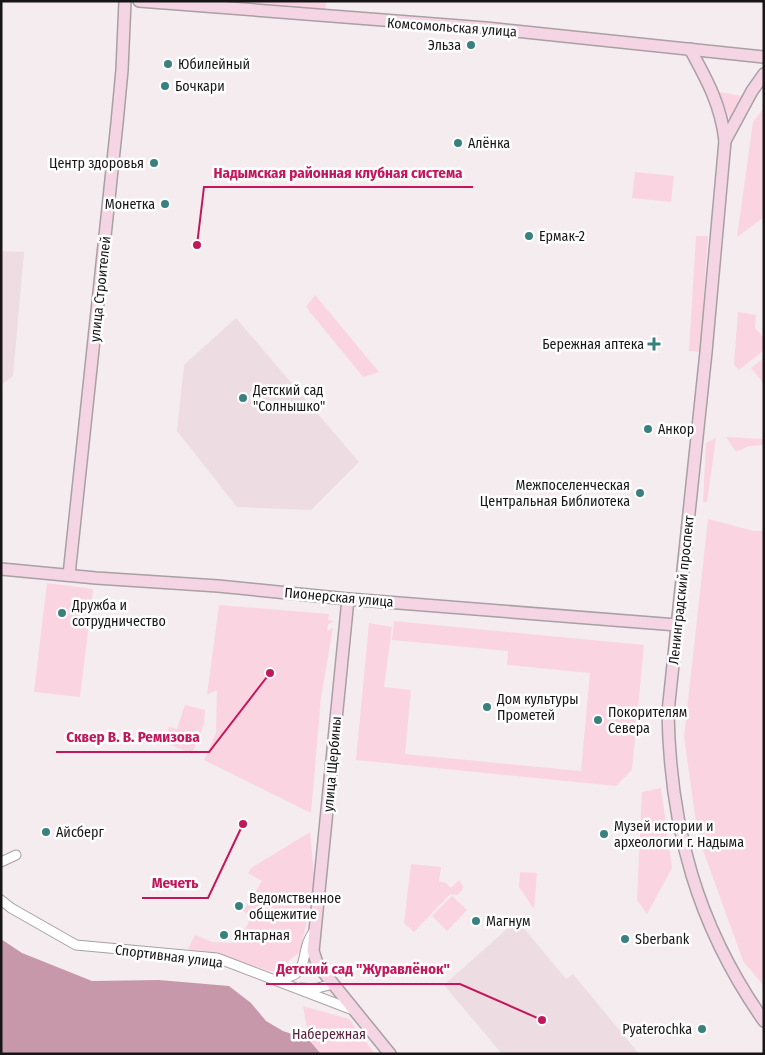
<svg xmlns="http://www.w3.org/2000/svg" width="765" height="1055" font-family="'Fira Sans Condensed',sans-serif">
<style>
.built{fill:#eddce2}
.green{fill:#fbd4e2}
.water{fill:#c698a9}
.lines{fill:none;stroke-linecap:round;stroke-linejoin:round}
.street-casing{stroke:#a8a0a3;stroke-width:11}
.secondary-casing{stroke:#a8a0a3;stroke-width:14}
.street{stroke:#fff;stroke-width:9}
.secondary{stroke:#f5d4e3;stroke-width:11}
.poi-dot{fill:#39817e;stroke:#fff;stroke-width:2}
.labels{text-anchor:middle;stroke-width:5;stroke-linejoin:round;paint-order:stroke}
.street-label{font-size:14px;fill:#181517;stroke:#fff}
.poi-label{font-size:14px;fill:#181517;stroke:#fff;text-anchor:start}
.park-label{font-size:14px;fill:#5b213c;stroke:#fff}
.leader{fill:none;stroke:#c2185b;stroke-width:2}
.callout-dot{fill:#c2185b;stroke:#fff;stroke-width:2}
.callout-label{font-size:15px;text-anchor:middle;font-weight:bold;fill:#c2185b;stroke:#fff;stroke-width:5;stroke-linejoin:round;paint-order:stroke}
</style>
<rect width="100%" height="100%" fill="#f5ecef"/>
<g class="built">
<polygon points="1,251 24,252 13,376 1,385"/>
<polygon points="236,318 359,462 311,510 237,507 177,431 184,365"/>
<polygon points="517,920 566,979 573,974 639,1054 502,1054 444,985"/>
</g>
<g class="green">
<polygon points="240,1 332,1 326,3 325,13 243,3"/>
<polygon points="719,92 748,97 731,123"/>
<polygon points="764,108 764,217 737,237 753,122"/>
<polygon points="635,172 674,176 671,202 632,198"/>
<polygon points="696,236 708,236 700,352 689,351"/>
<polygon points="315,295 379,372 363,377 306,307"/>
<polygon points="738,312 756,315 755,328 764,338 764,350 739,370 734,364"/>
<polygon points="764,358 764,384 751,368"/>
<polygon points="726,437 764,439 764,445 749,446 736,452"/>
<polygon points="716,438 707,502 703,502 706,443"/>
<polygon points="708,519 754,531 764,531 764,986 743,961 698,836 684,737"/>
<polygon points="47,583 93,589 80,697 34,692"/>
<polygon points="219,605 329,614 328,620 334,621 328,625 327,631 333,628 321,697 311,813 204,760 216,733 217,690 207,695"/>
<polygon points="394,621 644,645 632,770 616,786 356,760 369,623 392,627 384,687 411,690 405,754 581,771 590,673 507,665 508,651 392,640"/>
<polygon points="185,705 205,710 204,724 192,754 164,742 169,727 177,729"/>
<polygon points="661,788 672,868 647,914 637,900 642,792"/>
<polygon points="310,832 315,884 300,952 274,972 188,949 195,935 212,942 231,943 242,935 251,917 243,911 262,881 248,873 251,868"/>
<polygon points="411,864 441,867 439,881 446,883 451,888 459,880 463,886 463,889 457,895 450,894 414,932 404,923"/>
<polygon points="520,872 537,873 534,909 519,887"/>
<polygon points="452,896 467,910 447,931 432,916"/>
<polygon points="303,1006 349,1019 375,1054 321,1054 309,1040"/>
</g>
<polygon class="water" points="1,939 22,953 92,981 159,980 229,986 251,1003 266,1021 283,1031 309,1040 321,1054 1,1054"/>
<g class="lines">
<g class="street-casing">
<g id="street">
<polyline points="1,862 16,855"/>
<polyline points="1,900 11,908 76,945 217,958 353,1010"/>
<path d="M278,979C314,976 297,953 314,931"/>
<polyline points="301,988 314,989 333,984"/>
</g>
</g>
<g class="secondary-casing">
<g id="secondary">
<polyline points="139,1 486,28 764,57"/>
<path d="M690,49C707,80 721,105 725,141L706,352L668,712C670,827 697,926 764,1021"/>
<polyline points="725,141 752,91 764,74"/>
<polyline points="1,569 96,578 218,586 348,599 677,625"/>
<polyline points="69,575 117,123 122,70 125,1"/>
<polyline points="348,599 313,951 317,963 321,969 390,1054"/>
</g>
</g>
<use href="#street" class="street"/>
<use href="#secondary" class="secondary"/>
</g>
<g class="poi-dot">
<circle cx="471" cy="45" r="5"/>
<circle cx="168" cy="64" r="5"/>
<circle cx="165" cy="86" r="5"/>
<circle cx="458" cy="143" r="5"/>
<circle cx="154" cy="163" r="5"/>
<circle cx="165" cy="204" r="5"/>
<circle cx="529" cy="236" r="5"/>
<path d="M651.5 336.5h5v5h5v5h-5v5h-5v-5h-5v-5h5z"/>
<circle cx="243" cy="398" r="5"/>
<circle cx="648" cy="429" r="5"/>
<circle cx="640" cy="493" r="5"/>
<circle cx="62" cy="613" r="5"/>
<circle cx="487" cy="707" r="5"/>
<circle cx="598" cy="720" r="5"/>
<circle cx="46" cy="832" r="5"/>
<circle cx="604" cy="834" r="5"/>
<circle cx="239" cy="906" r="5"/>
<circle cx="476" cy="921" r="5"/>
<circle cx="224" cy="935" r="5"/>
<circle cx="625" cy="939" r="5"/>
<circle cx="702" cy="1029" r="5"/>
</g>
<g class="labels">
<g class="street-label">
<text transform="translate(452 27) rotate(4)" y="5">Комсомольская улица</text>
<text transform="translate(100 289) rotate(-84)" y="5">улица Строителей</text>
<text transform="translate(681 590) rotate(-84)" y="5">Ленинградский проспект</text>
<text transform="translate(339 597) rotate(5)" y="5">Пионерская улица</text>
<text transform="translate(332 764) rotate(-85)" y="5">улица Щербины</text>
<text transform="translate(169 956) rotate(7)" y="5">Спортивная улица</text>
</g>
<g class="poi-label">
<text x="461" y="50" text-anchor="end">Эльза</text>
<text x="178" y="69">Юбилейный</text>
<text x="175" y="91">Бочкари</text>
<text x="468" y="148">Алёнка</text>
<text x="144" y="168" text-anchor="end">Центр здоровья</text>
<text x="155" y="209" text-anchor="end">Монетка</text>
<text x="539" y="241">Ермак-2</text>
<text x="644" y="349" text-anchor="end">Бережная аптека</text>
<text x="253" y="395">Детский сад<tspan x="253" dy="16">"Солнышко"</tspan></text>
<text x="658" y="434">Анкор</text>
<text x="630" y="490" text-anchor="end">Межпоселенческая<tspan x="630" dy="16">Центральная Библиотека</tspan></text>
<text x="72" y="610">Дружба и<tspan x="72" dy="16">сотрудничество</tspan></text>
<text x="497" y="704">Дом культуры<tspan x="497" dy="16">Прометей</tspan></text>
<text x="608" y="717">Покорителям<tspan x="608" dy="16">Севера</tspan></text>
<text x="614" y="831">Музей истории и<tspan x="614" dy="16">археологии г. Надыма</tspan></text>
<text x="56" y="837">Айсберг</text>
<text x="249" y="903">Ведомственное<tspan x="249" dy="16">общежитие</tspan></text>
<text x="486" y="926">Магнум</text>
<text x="234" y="940">Янтарная</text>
<text x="635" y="944">Sberbank</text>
<text x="692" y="1034" text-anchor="end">Pyaterochka</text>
</g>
<g class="park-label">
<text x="329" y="1039">Набережная</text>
</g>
</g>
<path class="leader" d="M197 245L204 187H473M270 673L209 752H56M243 824L208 898H142M542 1020L460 984H266"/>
<g class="callout-dot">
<circle cx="197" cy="245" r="5"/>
<circle cx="270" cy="673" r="5"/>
<circle cx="243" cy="824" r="5"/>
<circle cx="542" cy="1020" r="5"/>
</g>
<g class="callout-label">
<text x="338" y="178">Надымская районная клубная система</text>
<text x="133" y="742">Сквер В. В. Ремизова</text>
<text x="175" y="888">Мечеть</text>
<text x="363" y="974">Детский сад "Журавлёнок"</text>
</g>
<rect width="765" height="1055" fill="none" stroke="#181517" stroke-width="5"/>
</svg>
